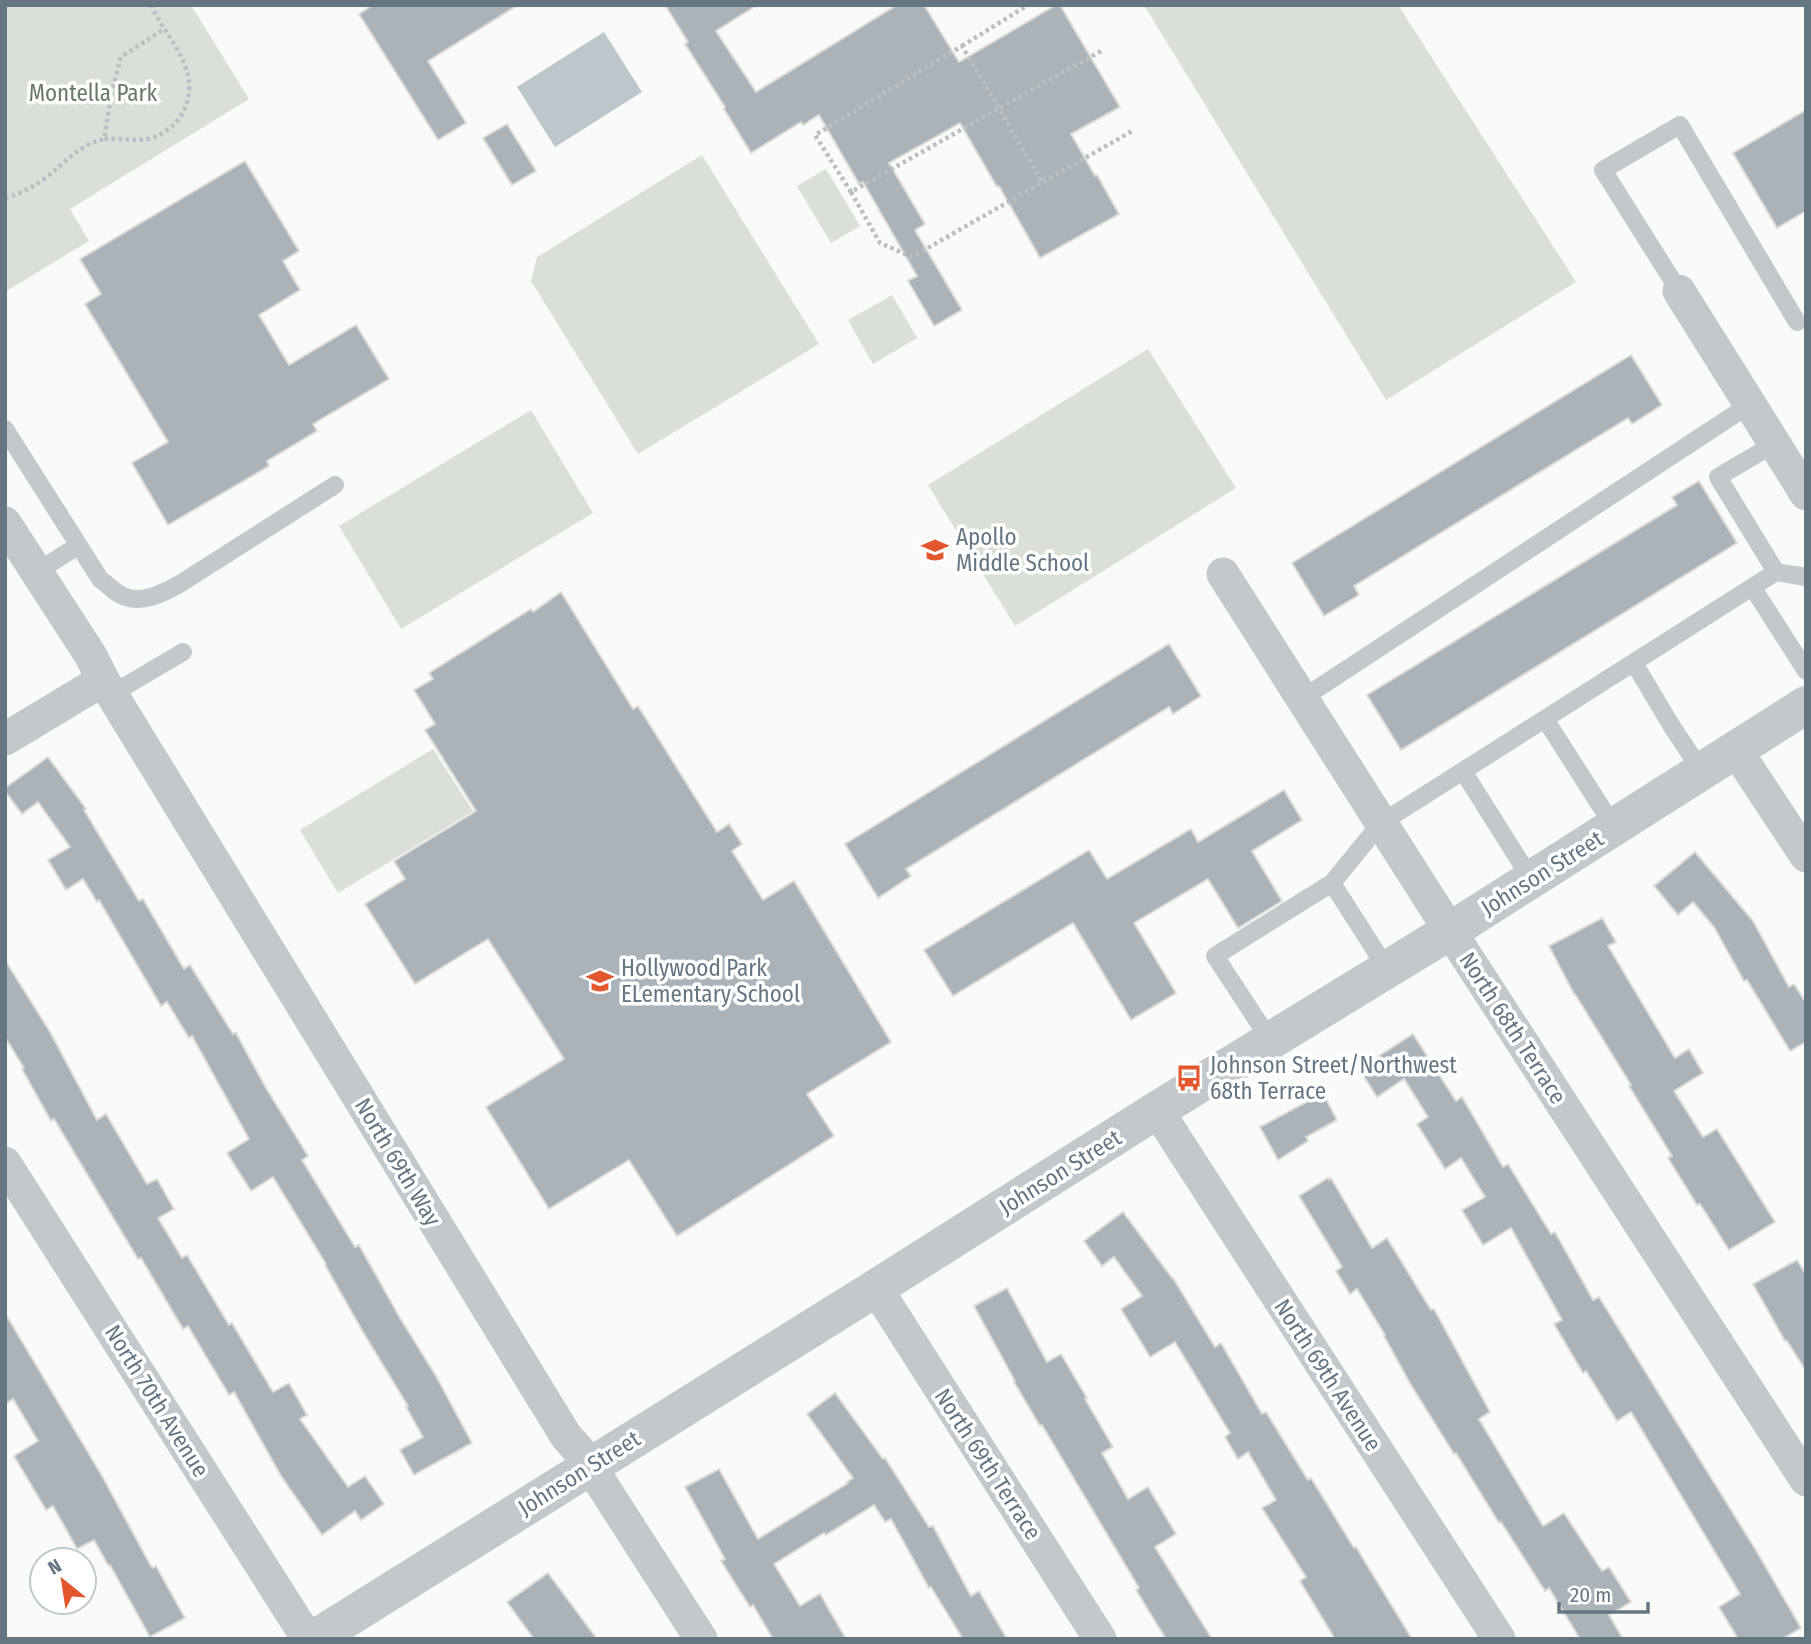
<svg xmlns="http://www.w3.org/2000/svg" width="1811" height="1644" font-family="'Fira Sans Condensed',sans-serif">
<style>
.green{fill:#dadfd7}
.water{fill:#bbc7cb}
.building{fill:#aab3b9;stroke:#dcdcda;stroke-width:2}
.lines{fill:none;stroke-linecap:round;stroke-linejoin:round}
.path{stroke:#bbbfc2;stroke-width:4.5;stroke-dasharray:3.5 3.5;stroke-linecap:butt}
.service{stroke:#c3c8cc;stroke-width:18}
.minor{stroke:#c3c8cc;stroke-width:33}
.tertiary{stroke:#c3c8cc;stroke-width:38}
.labels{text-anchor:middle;stroke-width:7;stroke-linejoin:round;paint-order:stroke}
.park-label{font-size:23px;fill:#687a64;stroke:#fff}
.poi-label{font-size:23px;fill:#657683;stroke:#fff;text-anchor:start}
.street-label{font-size:23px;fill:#657683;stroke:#fff}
</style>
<rect width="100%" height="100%" fill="#fafaf8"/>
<g class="green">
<polygon points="5,5 191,5 249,99 70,209 89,241 5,292"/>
<polygon points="1144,5 1398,5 1576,282 1386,400"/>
<polygon points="702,155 819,344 638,454 531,281 537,257"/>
<polygon points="826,169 860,226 831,243 797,186"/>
<polygon points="892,295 917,338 873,364 848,320"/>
<polygon points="1148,349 1236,488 1015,626 928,485"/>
<polygon points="531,410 593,513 401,629 339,526"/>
<polygon points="433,749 473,811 338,893 300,830"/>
</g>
<polygon class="water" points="604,32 642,92 555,147 517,87"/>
<g class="building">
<polygon points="373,5 518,5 428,61 466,123 438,140 359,14"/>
<polygon points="665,5 757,5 716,31 756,92 897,5 924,5 959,62 1056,5 1060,5 1120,107 1071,134 1095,176 1097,175 1119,214 1040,258 999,186 997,187 960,123 889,163 925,224 915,230 962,310 934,326 908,281 917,276 863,182 859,184 819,115 803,125 801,122 751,153 724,109 725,107 685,44 688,42"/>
<polygon points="1806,110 1806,211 1777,228 1733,153"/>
<polygon points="507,124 536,171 512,185 483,138"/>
<polygon points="245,161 299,251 283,261 300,290 259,315 289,365 356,325 389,379 313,424 317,431 267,461 269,466 168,525 132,463 168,442 85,304 101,294 80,259"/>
<polygon points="1631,355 1662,405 1632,424 1628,418 1354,586 1359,595 1324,616 1292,563"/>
<polygon points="1699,481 1737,543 1401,750 1367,695 1677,505 1672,497"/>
<polygon points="561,592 633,709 638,706 717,832 729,824 742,844 732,851 763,900 794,881 891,1042 807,1094 834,1136 677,1236 629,1160 549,1209 486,1107 564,1059 488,939 415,984 365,904 405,879 394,861 476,811 425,730 435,724 414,690 433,679 429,673 531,609 533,612"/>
<polygon points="1169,644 1201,696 1173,714 1169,707 906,869 911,876 878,898 845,844"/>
<polygon points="48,757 86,809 84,810 139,901 143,899 184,969 190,965 233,1034 236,1033 266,1088 308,1156 302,1160 355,1247 359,1245 400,1318 436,1376 472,1443 414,1475 400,1450 423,1437 406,1407 408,1406 363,1332 325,1265 326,1264 273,1177 251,1191 227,1153 249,1139 192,1036 189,1038 167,1002 161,1006 99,900 97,902 83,879 66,890 48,860 70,847 38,802 22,814 5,791 5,788"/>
<polygon points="1284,790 1302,820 1252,851 1282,901 1238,928 1208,879 1134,923 1176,993 1131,1020 1073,923 953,996 924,950 1089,850 1107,879 1191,829 1198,842"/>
<polygon points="1695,852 1753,921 1789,987 1794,984 1806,1003 1806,1042 1790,1051 1747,980 1744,981 1714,927 1693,902 1678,915 1654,886"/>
<polygon points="1602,918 1616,942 1608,946 1675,1058 1689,1049 1703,1073 1674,1091 1703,1137 1717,1129 1775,1222 1729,1250 1700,1204 1697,1205 1668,1158 1672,1156 1629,1086 1631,1085 1575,994 1574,994 1549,946"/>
<polygon points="5,960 50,1032 97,1120 106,1114 147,1184 157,1179 174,1209 158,1218 182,1258 187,1255 229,1325 232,1323 273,1392 289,1383 307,1415 300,1419 348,1487 365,1476 384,1504 361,1520 355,1511 322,1535 281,1476 234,1392 229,1395 188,1326 183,1329 141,1258 138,1259 54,1119 51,1121 22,1069 24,1068 5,1037"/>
<polygon points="1413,1034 1456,1101 1462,1097 1503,1167 1508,1164 1551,1234 1555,1232 1593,1300 1599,1297 1757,1552 1801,1628 1782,1639 1738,1639 1719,1607 1740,1594 1631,1412 1617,1421 1586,1371 1583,1373 1554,1324 1562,1320 1511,1228 1483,1245 1462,1210 1485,1197 1461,1158 1445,1169 1417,1124 1428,1117 1404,1079 1377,1097 1359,1069"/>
<polygon points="1323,1093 1337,1120 1306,1137 1308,1141 1278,1160 1260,1127"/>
<polygon points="1328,1178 1329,1180 1331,1178 1372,1248 1387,1238 1431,1310 1434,1309 1490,1412 1479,1419 1543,1526 1564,1513 1602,1571 1609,1567 1631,1602 1609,1615 1623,1639 1580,1639 1549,1588 1545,1591 1501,1522 1499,1523 1456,1453 1454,1454 1411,1385 1384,1336 1385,1335 1357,1289 1350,1294 1336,1271 1342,1267 1299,1196"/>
<polygon points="1123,1212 1172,1278 1173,1278 1215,1347 1221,1343 1262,1414 1266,1412 1308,1480 1311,1478 1354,1548 1356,1547 1412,1639 1335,1639 1300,1581 1306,1577 1262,1508 1276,1500 1248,1452 1238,1459 1225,1437 1230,1433 1175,1342 1150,1357 1121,1309 1142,1296 1114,1257 1102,1266 1084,1241"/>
<polygon points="1797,1260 1806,1275 1806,1371 1787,1341 1785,1341 1753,1284"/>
<polygon points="1007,1288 1047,1362 1061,1354 1087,1398 1085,1399 1113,1447 1102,1453 1128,1499 1148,1487 1176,1534 1155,1547 1212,1639 1166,1639 1136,1590 1139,1588 1042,1425 1040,1426 1014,1382 1015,1381 974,1306"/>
<polygon points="5,1313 102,1476 152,1568 156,1566 185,1618 150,1637 110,1565 108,1565 94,1540 77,1549 53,1506 46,1510 14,1456 38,1441 13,1399 5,1404"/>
<polygon points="835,1393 883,1459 885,1458 929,1527 933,1526 971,1596 979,1591 1007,1639 963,1639 931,1587 929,1588 891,1519 885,1522 874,1505 826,1535 824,1533 774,1564 800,1606 820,1594 846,1639 773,1639 753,1605 750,1607 721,1561 725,1559 685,1487 719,1469 758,1539 848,1483 847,1482 853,1478 807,1414"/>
<polygon points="548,1573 597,1639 534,1639 507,1602"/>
</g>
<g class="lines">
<g class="path">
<path d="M151,5C167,40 205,72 182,114C175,126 162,136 148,139C134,141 119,138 104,139L111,96L121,57L164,29"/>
<polyline points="962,46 1028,5"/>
<polyline points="1101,51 851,192 880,243 912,257 1134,130"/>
<polyline points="851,192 815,135 962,46 1043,183"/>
<path d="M5,198C22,193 36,186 49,175C70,159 78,146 104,139"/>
</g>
<g class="service">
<polyline points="1679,291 1603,170 1680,125 1797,322"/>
<path d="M5,429L100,579C107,584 115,593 123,596C142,604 161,594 178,585L335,485"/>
<polyline points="1774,444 1718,477 1776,572"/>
<polyline points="36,572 78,546"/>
<polyline points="1753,588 1806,671"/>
<polyline points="1634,663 1671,725 1702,772"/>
<polyline points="112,694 183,652"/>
<polyline points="1303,698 1749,405"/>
<polyline points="1545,719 1614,827"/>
<polyline points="1463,771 1531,879"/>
<polyline points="1332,883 1387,969"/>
<polyline points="1270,1040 1215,956 1332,883 1381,823 1776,572 1806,577"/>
</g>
<g class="minor">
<polyline points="1679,291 1806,494"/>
<polyline points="5,523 91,656 103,680 566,1436 583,1455 701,1639"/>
<polyline points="1223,574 1450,931 1806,1480"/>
<polyline points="5,739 103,680"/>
<polyline points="1736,750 1806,856"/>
<polyline points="1157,1110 1499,1639"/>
<polyline points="5,1163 308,1639"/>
<polyline points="876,1288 1100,1639"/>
</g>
<polyline class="tertiary" points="314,1639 876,1288 1157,1110 1450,931 1806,705"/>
</g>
<defs>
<g id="school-bare" transform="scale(2.1)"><path d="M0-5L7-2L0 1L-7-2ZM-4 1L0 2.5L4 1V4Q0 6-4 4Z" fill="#e4572e" stroke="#fff" stroke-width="2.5" paint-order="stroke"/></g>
<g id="bus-bare" transform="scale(2.1)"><path d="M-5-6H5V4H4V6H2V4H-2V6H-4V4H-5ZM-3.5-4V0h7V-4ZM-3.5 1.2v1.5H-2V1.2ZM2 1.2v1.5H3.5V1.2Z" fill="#e4572e" stroke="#fff" stroke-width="2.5" paint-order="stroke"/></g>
</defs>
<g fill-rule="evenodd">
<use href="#school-bare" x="935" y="550"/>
<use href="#school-bare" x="600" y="981"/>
<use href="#bus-bare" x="1189" y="1078"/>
</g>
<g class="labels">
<g class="park-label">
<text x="93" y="101">Montella Park</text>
</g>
<g class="poi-label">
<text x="956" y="545">Apollo<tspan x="956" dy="26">Middle School</tspan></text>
<text x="621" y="976">Hollywood Park<tspan x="621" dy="26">ELementary School</tspan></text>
<text x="1210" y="1073">Johnson Street/Northwest<tspan x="1210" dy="26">68th Terrace</tspan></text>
</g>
<g class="street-label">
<text transform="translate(1542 873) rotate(-32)" y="8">Johnson Street</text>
<text transform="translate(1513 1028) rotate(57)" y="8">North 68th Terrace</text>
<text transform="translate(398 1162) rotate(59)" y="8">North 69th Way</text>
<text transform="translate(1060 1172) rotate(-32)" y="8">Johnson Street</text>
<text transform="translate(1328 1375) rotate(57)" y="8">North 69th Avenue</text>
<text transform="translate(157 1401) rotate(58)" y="8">North 70th Avenue</text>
<text transform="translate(988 1464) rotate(57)" y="8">North 69th Terrace</text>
<text transform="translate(579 1473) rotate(-32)" y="8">Johnson Street</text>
</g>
</g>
<rect width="1811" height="1644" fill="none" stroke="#657683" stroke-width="14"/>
<g transform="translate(63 1581) rotate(330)"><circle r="33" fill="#ffffff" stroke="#c1c8cd" stroke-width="2"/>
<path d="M0-5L12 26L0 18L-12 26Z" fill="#e4572e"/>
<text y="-10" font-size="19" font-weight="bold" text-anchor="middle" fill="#657683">N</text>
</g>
<path d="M1559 1602v10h89v-10" fill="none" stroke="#657683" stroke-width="3.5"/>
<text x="1570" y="1602" font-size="21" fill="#657683" stroke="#ffffff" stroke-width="5" paint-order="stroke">20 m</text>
</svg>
